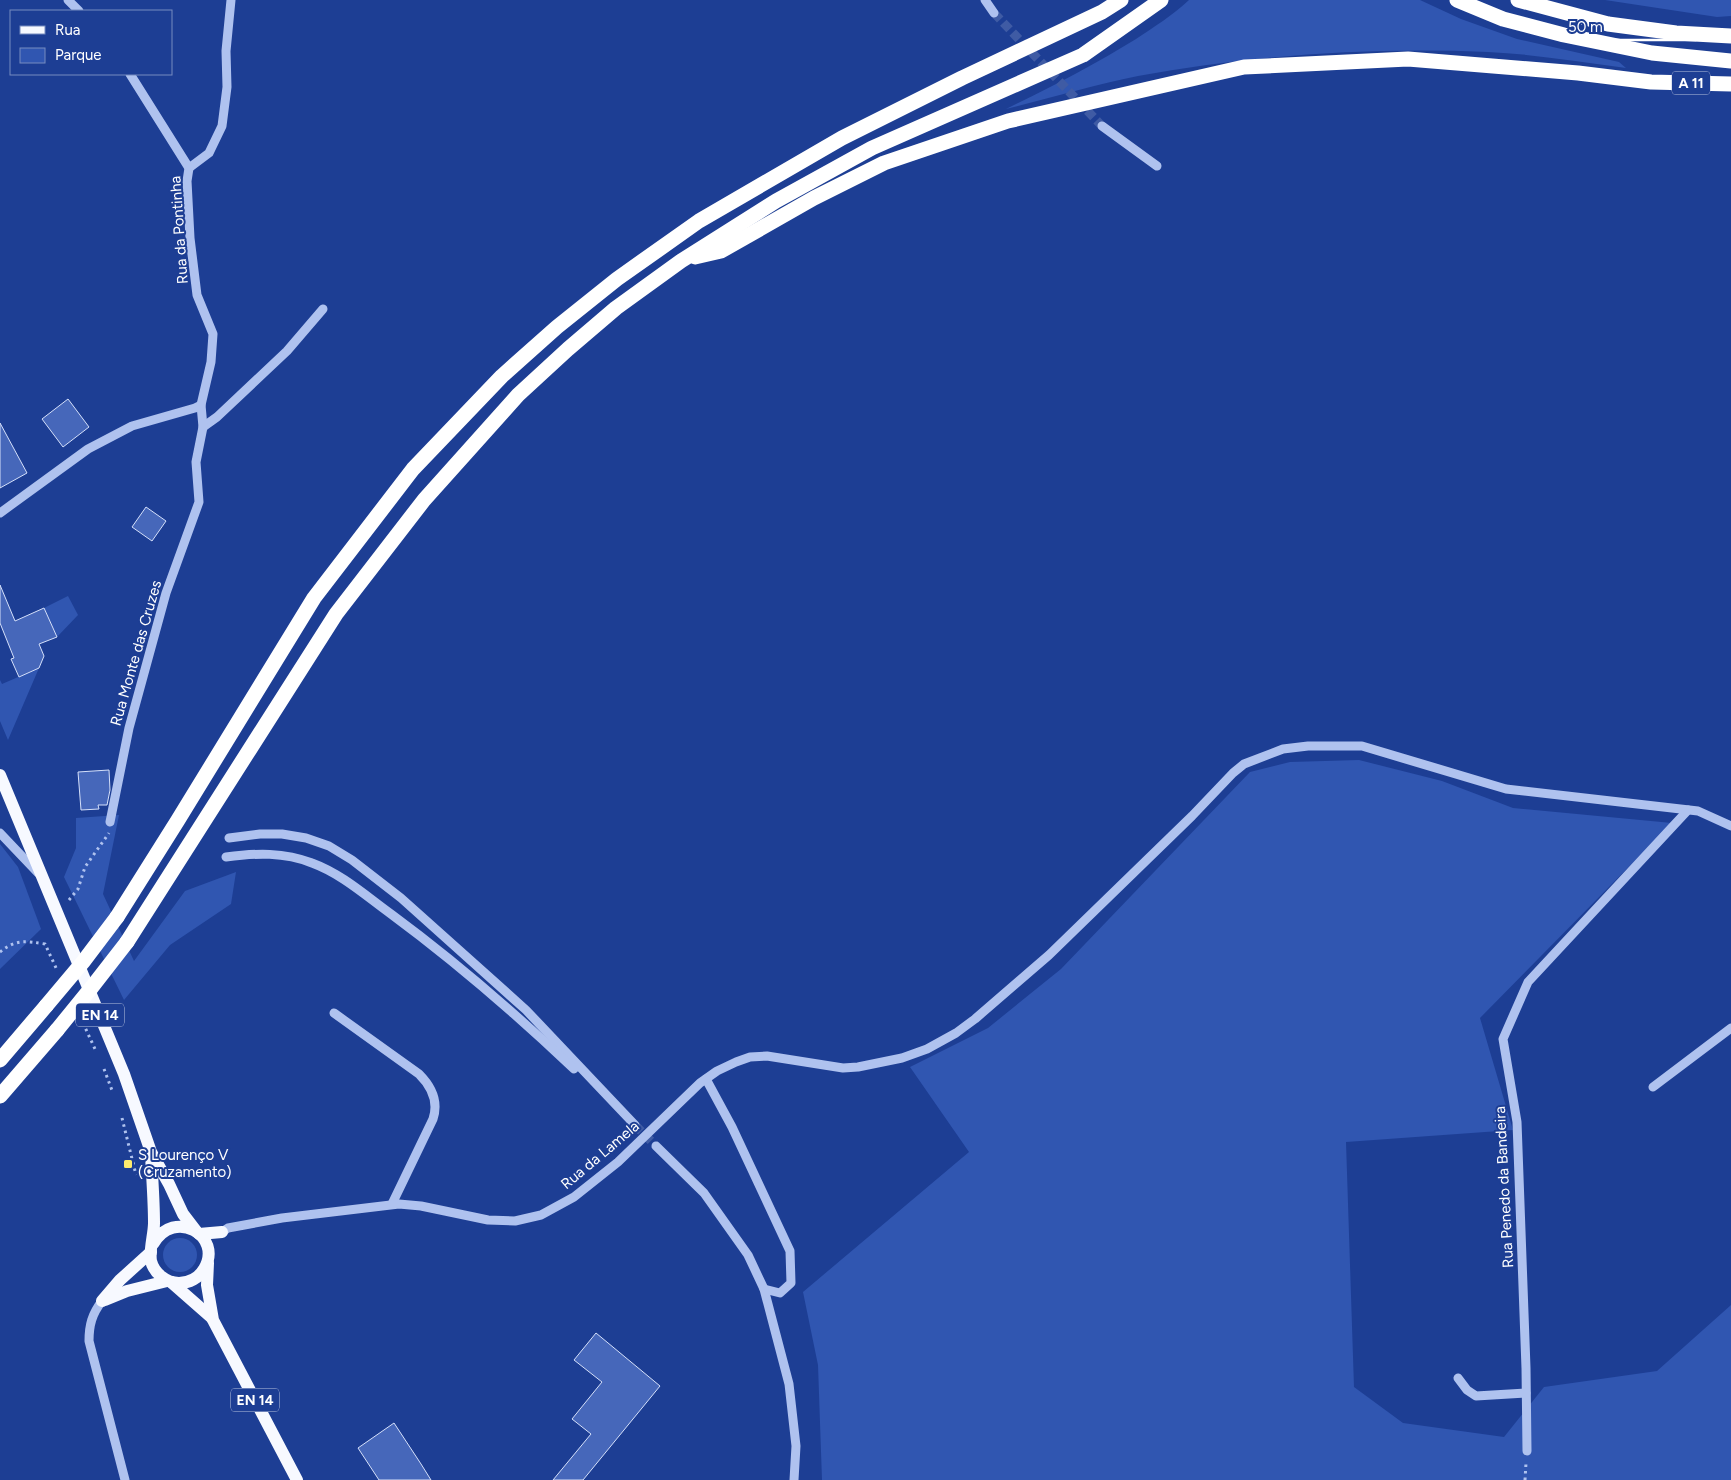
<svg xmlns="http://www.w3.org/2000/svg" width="1731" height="1480" font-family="Figtree,sans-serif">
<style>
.green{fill:#3056b1}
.building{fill:#4667ba;stroke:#d5e0fa}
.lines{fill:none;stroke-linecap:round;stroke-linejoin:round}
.minor-tunnel{stroke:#3f5ba4;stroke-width:9;stroke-dasharray:9 4.5;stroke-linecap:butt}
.path{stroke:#afc2ef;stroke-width:3;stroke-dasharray:2.5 4;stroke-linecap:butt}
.minor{stroke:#afc2ef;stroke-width:9}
.major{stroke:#f7f9ff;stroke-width:12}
.highway{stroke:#fff;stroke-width:15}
.highway-bridge{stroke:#fff;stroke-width:15}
.poi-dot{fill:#feeb6e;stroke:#1d3e94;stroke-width:2}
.labels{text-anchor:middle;stroke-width:4;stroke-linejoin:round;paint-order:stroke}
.shield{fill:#1d3e94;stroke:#bbc5df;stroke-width:1}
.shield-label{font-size:14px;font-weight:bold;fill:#fff}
.street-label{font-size:15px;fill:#fff;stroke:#1d3e94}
.poi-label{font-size:15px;fill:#fff;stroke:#1d3e94;text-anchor:start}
</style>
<rect width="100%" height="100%" fill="#1d3e94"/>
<g class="green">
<path d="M1189,0H1420L1461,19L1517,39L1619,62L1626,68C1580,62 1534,54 1488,52C1370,47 1254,55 1138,76C1094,85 1050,98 1006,109C1051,87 1094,65 1136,39C1154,27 1173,15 1189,0Z"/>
<polygon points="1605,0 1731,0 1731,16 1717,17"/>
<polygon points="68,596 78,615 57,637 44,608"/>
<polygon points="39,668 8,740 0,721 0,680 2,684"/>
<polygon points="1359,760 1442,781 1513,808 1672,823 1480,1018 1513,1130 1346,1142 1354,1387 1403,1423 1504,1437 1544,1387 1657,1371 1731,1305 1731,1480 822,1480 818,1365 803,1292 969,1152 910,1067 988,1028 1061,969 1250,772 1290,762"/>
<polygon points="119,815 103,894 134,961 185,891 236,872 231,904 170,945 124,1000 64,877 76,848 76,818"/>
<polygon points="0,844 18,867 41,929 0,969"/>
<circle cx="180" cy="1255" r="17"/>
</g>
<g class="building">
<polygon points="68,399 89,427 63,447 42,419"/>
<polygon points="0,423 27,473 0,488"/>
<polygon points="146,507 166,521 152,541 132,527"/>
<polygon points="0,585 15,621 44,608 57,637 39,644 44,656 39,668 19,677 11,659 14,658 0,623"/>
<polygon points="109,770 110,790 107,805 98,805 99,809 81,810 78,772"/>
<polygon points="596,1333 660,1386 583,1480 553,1480 591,1434 572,1419 602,1382 574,1360"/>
<polygon points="394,1423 421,1464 431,1480 379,1480 358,1448"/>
</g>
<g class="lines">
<g class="minor-tunnel">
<polyline points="994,13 1102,126"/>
<polyline points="635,1125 656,1146"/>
</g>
<g class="path">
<polyline points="69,900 78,889 85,867 109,833"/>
<path d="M0,952C16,939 26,941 45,944L57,970"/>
<polyline points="83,1023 95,1049"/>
<polyline points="104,1069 113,1093"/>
<polyline points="122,1118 136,1175"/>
<polyline points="1525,1480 1526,1463"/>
</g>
<g class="minor">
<polyline points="68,0 79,11"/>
<polyline points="985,0 994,13"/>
<polyline points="1102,126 1157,166"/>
<polyline points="189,168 209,153 222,126 227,87 226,51 231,0"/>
<polyline points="203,427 217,417 287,351 323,309"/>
<polyline points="0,513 88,449 132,426 195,408 201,405"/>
<polyline points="110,822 129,728 166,593 199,502 196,462 203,427 201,405 211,362 213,334 197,295 190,238 187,181 189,168 130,74"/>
<polyline points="0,833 38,873"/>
<polyline points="229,838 260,834 282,834 306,838 329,846 352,860 401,898 526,1010 635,1125"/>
<path d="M226,857C256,853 284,852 312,863C342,874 366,896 391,914C456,962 516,1014 574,1069"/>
<path d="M334,1013L419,1074C431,1086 439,1101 433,1119L392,1204"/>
<polyline points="706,1079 732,1127 790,1251 791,1283 780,1293 764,1289"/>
<polyline points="1653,1087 1731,1028"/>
<polyline points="656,1146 704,1193 748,1255 764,1289 789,1384 796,1446 794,1480"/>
<polyline points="222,1232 228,1228 282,1218 399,1204 421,1206 488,1220 515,1221 541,1215 574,1197 618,1162 700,1083 717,1071 736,1062 750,1057 767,1056 843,1068 858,1067 902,1058 927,1049 956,1033 975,1019 1049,955 1192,816 1233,773 1244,764 1283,749 1308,746 1362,746 1506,789 1698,811 1731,826"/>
<path d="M102,1301C92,1314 89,1325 89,1341L125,1480"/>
<polyline points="1458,1378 1467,1390 1476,1396 1526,1393"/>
<polyline points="1527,1451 1526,1368 1517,1122 1503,1039 1528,982 1688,810"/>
</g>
<g class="major">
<polyline points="0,775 124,1074 151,1152 169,1184 183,1214 196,1231"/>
<path d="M151,1154C152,1177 154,1200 154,1223C154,1234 149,1250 151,1261C154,1273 166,1283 179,1283C189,1283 199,1278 204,1269C224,1236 174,1207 153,1244"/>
<polyline points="199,1234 222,1232"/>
<polyline points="208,1263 207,1285 213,1320 297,1480"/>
<polyline points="171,1282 212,1318"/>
<polyline points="105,1300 127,1291 167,1281"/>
<polyline points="102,1301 120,1280 151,1252"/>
</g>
<g class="highway">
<polyline points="1457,0 1503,19 1564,35 1652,53 1731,61"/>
<polyline points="1518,0 1608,24 1676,33 1731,36"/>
<polyline points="695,257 721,251 814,198 884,163 1008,121 1244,67 1408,59 1578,73 1651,82 1731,84"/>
<polyline points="117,917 178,820 314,598 413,469 502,376 557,327 617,279 699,221 842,138 962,78 1102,12 1121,0"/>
<polyline points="127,942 336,614 424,500 518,395 568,349 616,308 681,261 776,201 872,148 1083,55 1161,0"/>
<polyline points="0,1060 46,1006"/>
<polyline points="0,1096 57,1030"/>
</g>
<g class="highway-bridge">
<polyline points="46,1006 83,962 117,917"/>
<polyline points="57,1030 92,987 127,942"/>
</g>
</g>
<rect class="poi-dot" x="123" y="1159" width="10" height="10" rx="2.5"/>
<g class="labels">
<g class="shield">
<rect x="1672" y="71.5" width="38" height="23" rx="4"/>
<rect x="76" y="1003.5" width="48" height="23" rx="4"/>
<rect x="231" y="1388.5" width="48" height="23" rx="4"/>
</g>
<g class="shield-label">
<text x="1691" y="88">A 11</text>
<text x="100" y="1020">EN 14</text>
<text x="255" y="1405">EN 14</text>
</g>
<g class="street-label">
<text transform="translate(179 230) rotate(-94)" y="5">Rua da Pontinha</text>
<text transform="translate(136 653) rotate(-74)" y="5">Rua Monte das Cruzes</text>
<text transform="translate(600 1155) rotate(-40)" y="5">Rua da Lamela</text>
<text transform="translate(1504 1187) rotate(-93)" y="5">Rua Penedo da Bandeira</text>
</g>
<g class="poi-label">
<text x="138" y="1160">S Lourenço V<tspan x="138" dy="17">(Cruzamento)</tspan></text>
</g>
</g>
<rect x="10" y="10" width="162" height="65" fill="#1d3e94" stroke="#778bbf"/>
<rect x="20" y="26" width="25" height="8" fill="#f7f9ff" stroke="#778bbf"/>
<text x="55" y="35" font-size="15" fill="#ffffff">Rua</text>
<rect x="20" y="48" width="25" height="15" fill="#3056b1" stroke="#778bbf"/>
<text x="55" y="60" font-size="15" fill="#ffffff">Parque</text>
<path d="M1561 32v8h134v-8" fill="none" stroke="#ffffff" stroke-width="2.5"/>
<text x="1568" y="32" font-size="15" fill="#ffffff" stroke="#1d3e94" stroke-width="4" paint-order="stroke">50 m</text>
</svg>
